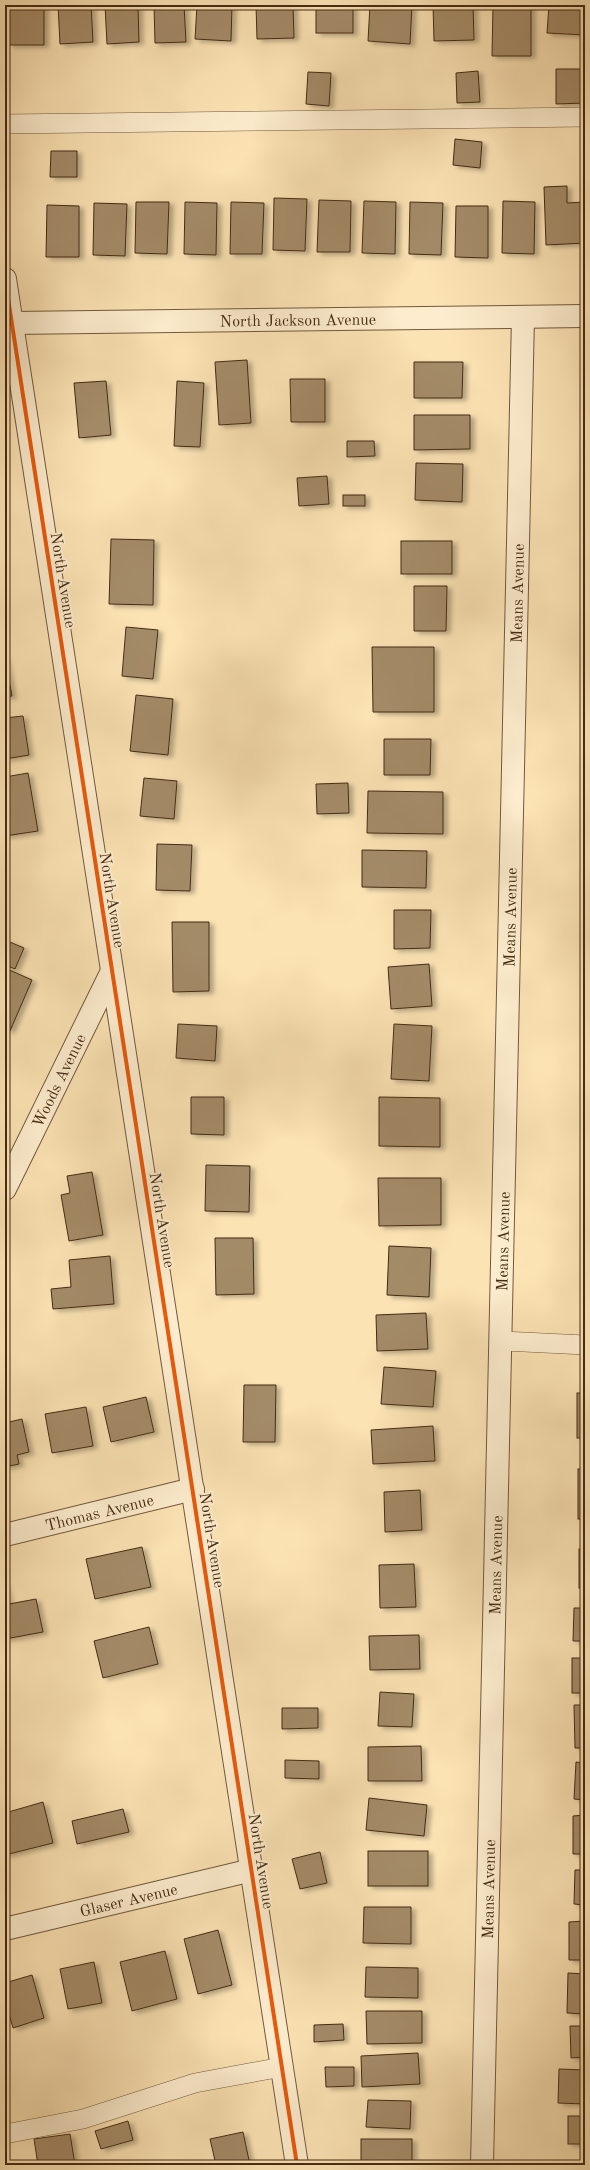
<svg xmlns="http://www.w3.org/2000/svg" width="590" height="2170" font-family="'Old Standard TT',serif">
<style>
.building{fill:#a48b67;stroke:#452b14;filter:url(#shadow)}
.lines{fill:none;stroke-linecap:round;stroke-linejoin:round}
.lane-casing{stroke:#73593c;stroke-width:20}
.street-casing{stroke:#73593c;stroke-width:24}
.lane{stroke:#fdedce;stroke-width:19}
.street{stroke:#fdedce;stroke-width:22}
.cycleway-casing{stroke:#fdedce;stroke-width:6}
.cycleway{stroke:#e8590c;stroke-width:4}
.labels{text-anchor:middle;stroke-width:4;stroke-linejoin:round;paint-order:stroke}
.street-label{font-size:16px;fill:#452b14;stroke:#fdedce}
</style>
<defs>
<filter id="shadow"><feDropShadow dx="4.5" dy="2.5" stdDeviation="2" flood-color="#0004"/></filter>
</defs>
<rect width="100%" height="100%" fill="#fce3b4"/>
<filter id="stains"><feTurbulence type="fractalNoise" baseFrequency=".005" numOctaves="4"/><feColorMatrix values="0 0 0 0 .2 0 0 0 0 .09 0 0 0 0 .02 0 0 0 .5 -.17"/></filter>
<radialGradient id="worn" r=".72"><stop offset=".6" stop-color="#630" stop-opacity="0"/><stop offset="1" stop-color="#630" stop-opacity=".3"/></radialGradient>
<g class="building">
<polygon points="8,5 44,5 44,45 9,45"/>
<polygon points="58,5 91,5 93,42 60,44"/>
<polygon points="105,5 138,5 139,42 107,44"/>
<polygon points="154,5 184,5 186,42 155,43"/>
<polygon points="197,5 232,5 231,41 195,39"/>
<polygon points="256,5 293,5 294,38 257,39"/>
<rect x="316" y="5" width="37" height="28"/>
<polygon points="370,5 412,5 410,44 368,41"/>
<polygon points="433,5 473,5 474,40 434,41"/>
<polygon points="493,5 531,5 531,56 492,56"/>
<polygon points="549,5 585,5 585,35 547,33"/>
<polygon points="556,69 585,69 585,103 556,104"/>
<polygon points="478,71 480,102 457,103 456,73"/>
<polygon points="308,72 331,73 329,106 306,104"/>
<polygon points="455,139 482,142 480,168 453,165"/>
<polygon points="51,151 77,151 77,177 50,177"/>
<polygon points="567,186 567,203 585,202 585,243 546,245 544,187"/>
<polygon points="274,198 307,199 305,251 273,250"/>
<polygon points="319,200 351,201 350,252 317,252"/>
<polygon points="364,201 396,202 395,254 362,253"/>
<polygon points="503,201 535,202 534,254 502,253"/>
<polygon points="136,202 169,202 167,254 135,253"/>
<polygon points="185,202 217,203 216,255 184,254"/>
<polygon points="231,202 264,203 262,254 230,254"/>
<polygon points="410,202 443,203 441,255 409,254"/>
<polygon points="94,203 127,204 125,256 93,255"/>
<polygon points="47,205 79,206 79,257 46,257"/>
<polygon points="456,206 488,206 488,258 455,257"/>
<polygon points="247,360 251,423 219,425 215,362"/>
<polygon points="414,362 463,362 462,398 414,398"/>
<polygon points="290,379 325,379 325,422 291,422"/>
<polygon points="106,381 111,435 79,438 74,383"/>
<polygon points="177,381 204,383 200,447 174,446"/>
<polygon points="582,383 585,383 585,456 583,456"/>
<polygon points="414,415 470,415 470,449 414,450"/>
<polygon points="347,441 374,441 375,456 347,457"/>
<polygon points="416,463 463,464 462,502 415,500"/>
<polygon points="327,476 329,504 299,506 297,478"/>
<rect x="343" y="495" width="22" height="11"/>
<polygon points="111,539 154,540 153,605 109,604"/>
<rect x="401" y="541" width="51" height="33"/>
<polygon points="414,586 447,586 446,631 414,631"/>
<polygon points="126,627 158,630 153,679 122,676"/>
<polygon points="372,647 434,647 434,712 373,712"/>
<polygon points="5,657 12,696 5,697"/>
<polygon points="136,695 173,699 168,755 130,751"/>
<polygon points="23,716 29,755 5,759 5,718"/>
<polygon points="384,739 431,739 430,775 384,775"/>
<polygon points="28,773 38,831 5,836 5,777"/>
<polygon points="144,778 177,781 174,819 140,816"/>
<polygon points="348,783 349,813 317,814 316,784"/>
<polygon points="368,791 443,792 443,834 367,833"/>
<polygon points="157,844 192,845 190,891 156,890"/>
<polygon points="362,850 427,851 426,888 362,887"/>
<polygon points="394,910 431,910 430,948 394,949"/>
<polygon points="172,922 209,922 209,991 173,992"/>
<polygon points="5,940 24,948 15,969 5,965"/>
<polygon points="429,964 432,1006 391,1009 388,967"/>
<polygon points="5,968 32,980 10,1031 5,1029"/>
<polygon points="178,1024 217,1026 215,1061 176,1058"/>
<polygon points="394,1024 432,1026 429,1081 391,1079"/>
<polygon points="191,1097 224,1097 224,1135 191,1134"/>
<polygon points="379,1097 440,1098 440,1147 379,1146"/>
<polygon points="206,1165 250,1166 249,1212 205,1211"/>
<polygon points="92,1172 103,1235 69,1241 61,1195 70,1193 67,1176"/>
<polygon points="378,1178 441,1178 441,1225 379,1226"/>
<polygon points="215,1238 253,1238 254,1294 216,1295"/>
<polygon points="389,1246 431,1248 429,1297 387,1295"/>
<polygon points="110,1256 114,1304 53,1309 51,1289 71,1287 69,1260"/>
<polygon points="426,1313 428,1349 377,1351 376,1315"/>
<polygon points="384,1367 436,1371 433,1407 381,1404"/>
<polygon points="244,1385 276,1385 275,1442 243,1442"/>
<rect x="577" y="1393" width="8" height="45"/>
<polygon points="146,1397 154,1432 111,1442 103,1407"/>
<polygon points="86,1407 93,1446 52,1453 45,1414"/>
<polygon points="22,1419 29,1452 17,1455 19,1464 5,1467 5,1423"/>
<polygon points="433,1426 435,1461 373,1464 371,1430"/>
<rect x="578" y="1469" width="7" height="50"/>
<polygon points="420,1490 422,1530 385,1532 384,1492"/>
<polygon points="142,1547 151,1587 95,1599 86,1559"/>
<rect x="579" y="1549" width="6" height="39"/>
<polygon points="414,1564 416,1607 380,1608 379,1565"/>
<polygon points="5,1583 9,1604 36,1599 43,1632 5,1639"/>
<polygon points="574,1608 585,1608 585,1641 573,1641"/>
<polygon points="149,1627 158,1664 103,1678 94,1641"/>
<polygon points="419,1635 420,1669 370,1670 369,1636"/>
<rect x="572" y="1658" width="13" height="35"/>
<polygon points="380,1692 414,1694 412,1727 378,1726"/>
<polygon points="574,1705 585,1705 585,1748 575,1748"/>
<polygon points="282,1708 318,1708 318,1728 282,1729"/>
<polygon points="421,1746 422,1781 368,1781 368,1747"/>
<polygon points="285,1760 319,1761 319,1779 285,1778"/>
<polygon points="576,1762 585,1763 585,1800 574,1799"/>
<polygon points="369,1798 427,1805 424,1836 366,1830"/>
<polygon points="43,1802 53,1843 5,1855 5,1813"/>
<polygon points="123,1809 129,1832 77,1844 72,1821"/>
<polygon points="585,1815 585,1854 573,1854 573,1816"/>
<rect x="368" y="1851" width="60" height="35"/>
<polygon points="320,1852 327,1883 300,1889 292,1859"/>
<polygon points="575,1870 585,1870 585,1905 574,1904"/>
<polygon points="364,1907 411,1907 411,1944 363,1943"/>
<polygon points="585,1921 585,1960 569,1960 569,1922"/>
<polygon points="218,1930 232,1985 198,1994 184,1939"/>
<polygon points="165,1951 177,1999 132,2011 120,1962"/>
<polygon points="94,1962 102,2003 68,2009 60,1969"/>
<polygon points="366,1967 418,1968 418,1998 365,1997"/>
<polygon points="568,1973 585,1974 585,2014 567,2013"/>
<polygon points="32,1975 44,2018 13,2028 5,1999 5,1983"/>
<polygon points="366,2011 422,2011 422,2043 367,2044"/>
<polygon points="343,2024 344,2040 314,2042 314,2025"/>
<polygon points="570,2026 585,2026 585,2057 571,2058"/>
<polygon points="418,2053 420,2084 362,2087 361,2056"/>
<polygon points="325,2067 354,2067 354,2086 326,2087"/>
<polygon points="559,2069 585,2070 585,2104 558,2103"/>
<polygon points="368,2100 411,2101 410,2129 366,2127"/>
<rect x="568" y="2116" width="17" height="28"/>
<polygon points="128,2121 133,2140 101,2149 95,2131"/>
<polygon points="243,2132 250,2165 216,2165 210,2139"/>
<polygon points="70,2134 75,2165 38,2165 34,2139"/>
<rect x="361" y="2139" width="51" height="26"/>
</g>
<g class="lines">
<g class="lane-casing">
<g id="lane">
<polyline points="5,124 585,117"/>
<polyline points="501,1341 585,1345"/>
<polyline points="5,2134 83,2119 195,2083 282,2067"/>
</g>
</g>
<g class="street-casing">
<g id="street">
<polyline points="5,279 297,2165"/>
<path id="s1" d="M12,323L585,316"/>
<path id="s2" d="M5,1189L112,971"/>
<path id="s3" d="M5,1535L193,1489"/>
<path id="s4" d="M5,1929L252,1870"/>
<path id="s5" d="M482,2165L523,317"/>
</g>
</g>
<use href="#lane" class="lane"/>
<use href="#street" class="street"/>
<g class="cycleway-casing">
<polyline id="cycleway" points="5,279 297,2165"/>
</g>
<use href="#cycleway" class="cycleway"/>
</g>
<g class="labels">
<g class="street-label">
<text dy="6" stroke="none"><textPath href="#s1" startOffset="286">North Jackson Avenue</textPath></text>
<text transform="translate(64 580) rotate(81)" y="6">North Avenue</text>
<text dy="6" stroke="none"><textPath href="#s5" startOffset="1572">Means Avenue</textPath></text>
<text transform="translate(113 900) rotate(81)" y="6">North Avenue</text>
<text dy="6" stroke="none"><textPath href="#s5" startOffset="1248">Means Avenue</textPath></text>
<text dy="6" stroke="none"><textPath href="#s2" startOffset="121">Woods Avenue</textPath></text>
<text transform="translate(163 1220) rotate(81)" y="6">North Avenue</text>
<text dy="6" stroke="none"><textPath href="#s5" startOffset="924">Means Avenue</textPath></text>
<text dy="6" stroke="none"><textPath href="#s3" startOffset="97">Thomas Avenue</textPath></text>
<text transform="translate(213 1540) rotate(81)" y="6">North Avenue</text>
<text dy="6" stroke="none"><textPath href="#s5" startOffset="600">Means Avenue</textPath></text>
<text transform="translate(262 1861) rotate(81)" y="6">North Avenue</text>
<text dy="6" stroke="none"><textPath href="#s5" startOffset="276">Means Avenue</textPath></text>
<text dy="6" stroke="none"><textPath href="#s4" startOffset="127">Glaser Avenue</textPath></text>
</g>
</g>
<rect width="590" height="2170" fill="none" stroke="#fce3b4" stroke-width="20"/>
<rect x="6" y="6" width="578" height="2158" fill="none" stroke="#452b14" stroke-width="2"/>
<rect x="10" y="10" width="570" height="2150" fill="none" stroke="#452b14"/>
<rect width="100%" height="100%" filter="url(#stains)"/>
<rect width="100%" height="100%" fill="url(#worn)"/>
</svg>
